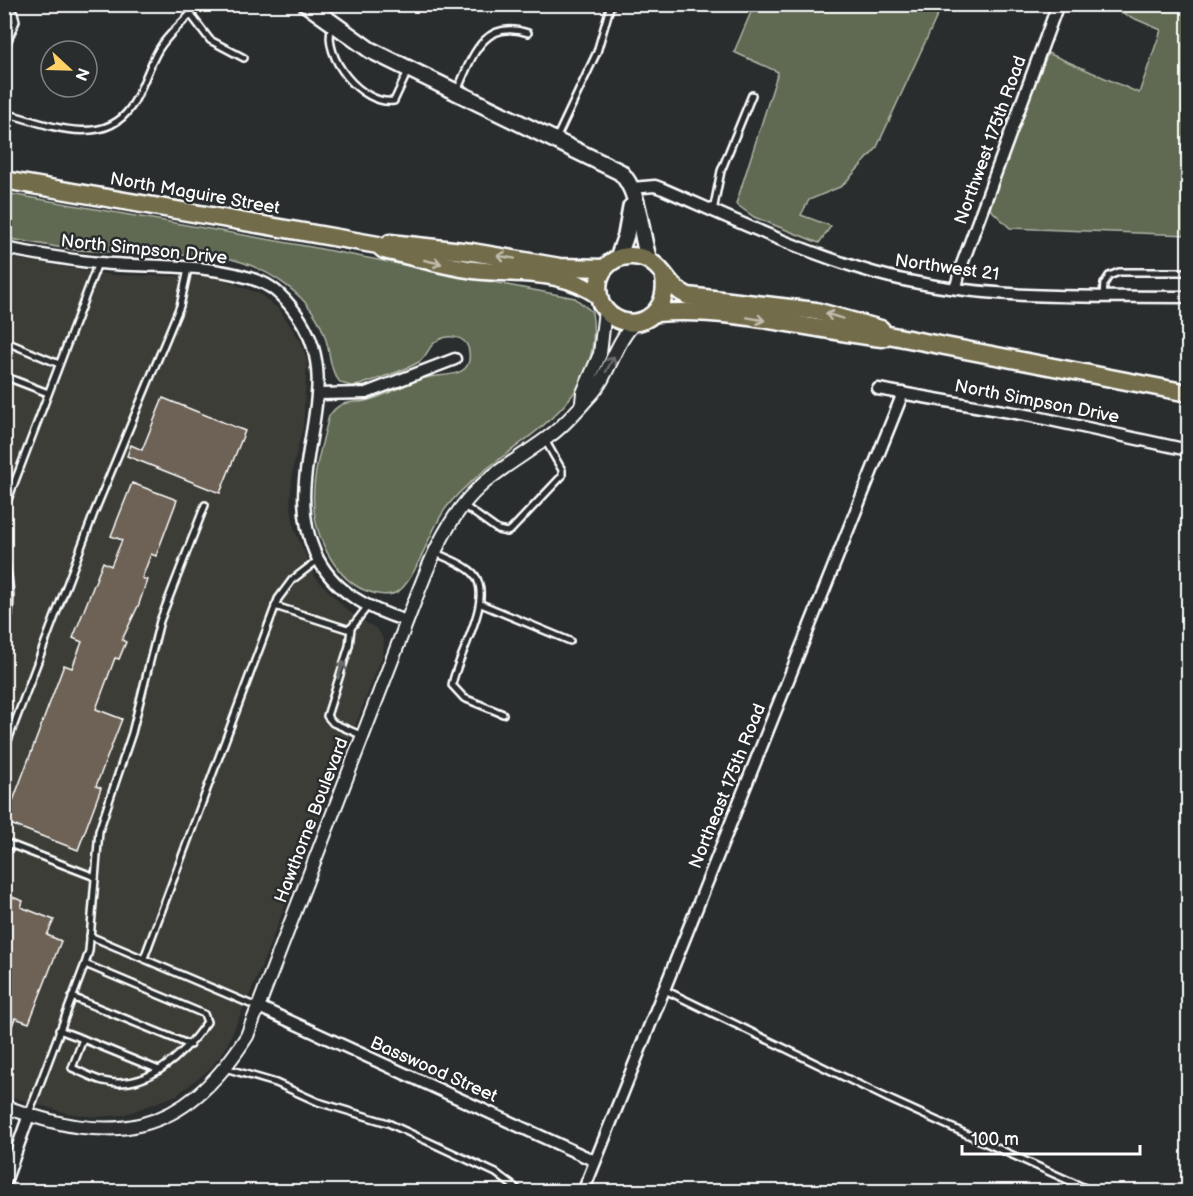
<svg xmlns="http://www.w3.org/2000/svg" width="1193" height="1196" font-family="'Balsamiq Sans',sans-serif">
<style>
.built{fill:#3e3d39}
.green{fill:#616b52;stroke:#b0b5a8;stroke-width:1.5}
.building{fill:#6d6254;stroke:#fff;stroke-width:1.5}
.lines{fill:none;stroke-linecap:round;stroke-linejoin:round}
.service-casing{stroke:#fff;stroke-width:10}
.minor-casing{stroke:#fff;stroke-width:15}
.tertiary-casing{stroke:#fff;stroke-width:16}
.secondary-casing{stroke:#fff;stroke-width:20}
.primary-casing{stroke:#fff;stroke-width:21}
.service{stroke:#2a2d2e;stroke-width:5}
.minor{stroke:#2a2d2e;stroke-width:10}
.tertiary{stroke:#2a2d2e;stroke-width:12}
.secondary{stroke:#2a2d2e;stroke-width:15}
.primary{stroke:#726c4b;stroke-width:16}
.oneway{stroke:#c0bdae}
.oneway2{stroke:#6a6c6d}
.labels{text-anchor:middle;stroke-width:5;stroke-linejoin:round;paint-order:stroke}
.street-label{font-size:18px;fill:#fff;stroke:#2a2d2e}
</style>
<rect width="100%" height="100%" fill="#2a2d2e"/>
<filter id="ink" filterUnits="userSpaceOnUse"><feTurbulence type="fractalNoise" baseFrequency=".0167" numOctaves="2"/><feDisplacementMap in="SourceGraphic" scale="12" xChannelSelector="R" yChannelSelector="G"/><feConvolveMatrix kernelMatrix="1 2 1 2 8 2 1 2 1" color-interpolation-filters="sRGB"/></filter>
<g filter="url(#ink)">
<polygon class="built" points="4,257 111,275 216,277 258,293 279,309 301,342 307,362 303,426 293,467 290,501 294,528 315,577 349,612 378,630 384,641 383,654 256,980 225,1049 211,1068 177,1095 123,1115 96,1117 67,1113 5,1095"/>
<g class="green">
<polygon points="754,5 939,5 938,14 876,149 842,186 809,200 801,215 831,226 819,243 754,217 736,204 778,72 734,52"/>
<polygon points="1103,5 1188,5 1188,235 1010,228 987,206 1048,53 1139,93 1161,30"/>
<path d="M5,193L311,247L575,298L592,312C608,417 496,443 446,508C430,529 417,577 399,591C388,598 375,594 364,590C350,584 339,572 331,559C301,511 316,467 329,416C332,412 335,408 339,406C347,401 356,403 365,401C386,397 405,383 425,378C441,373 473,380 469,352C467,334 444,333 433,344C428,349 426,357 419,362C402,372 379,378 360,385L351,386L341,383C329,371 331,356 326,340C314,295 264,265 222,257L75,250L5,238Z"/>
</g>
<g class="building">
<polygon points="163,398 245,431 220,493 127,456 131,445 142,450"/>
<polygon points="132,483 177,500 156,556 151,554 142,578 147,580 139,604 122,640 126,642 119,659 115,658 96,709 122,719 96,786 101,788 78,850 5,822 64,665 72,668 82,642 73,638 103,562 111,566 122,540 111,536"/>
<polygon points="4,894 23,901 21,907 54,920 47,935 61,941 29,1023 15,1018 5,1045"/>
</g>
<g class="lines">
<g class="service-casing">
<g id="service">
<polyline points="4,9 14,13 16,21 4,50"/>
<polyline points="191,15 210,40 244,58"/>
<path d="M332,26C321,56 362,106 394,101L408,71"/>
<path d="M457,91C472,57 483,18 528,33"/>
<path d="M12,115C48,125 104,148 131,107C143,89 148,67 159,49C169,32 187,20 199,4"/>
<polyline points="556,139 597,52 611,4"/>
<polyline points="713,211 721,171 752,95"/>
<polyline points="1103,297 1104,284 1109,276 1119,272 1188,272"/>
<polyline points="4,341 59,364"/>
<polyline points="4,376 48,393"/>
<polyline points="463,505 498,530 507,532 511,530 562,476 562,470 545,440"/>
<polyline points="4,510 98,263"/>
<path d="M436,553C448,559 463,563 473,573C496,598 457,655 452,685L464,698L503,714"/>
<path d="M4,557C11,583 12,611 4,636"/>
<polyline points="481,604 570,641"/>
<polyline points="275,606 347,629 351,628 368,606"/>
<polyline points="351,628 349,646 327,716 333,723 363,736"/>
<polyline points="4,751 94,513 180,306 188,269"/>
<polyline points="4,842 95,877"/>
<polyline points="90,936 257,1007"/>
<polyline points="144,958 278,599 292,580 318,560"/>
<polyline points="665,990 889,1099 1094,1192"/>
<polyline points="72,997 190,1045"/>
<path d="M59,1030L83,1039L72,1068C82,1072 92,1078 103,1081C147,1092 184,1054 207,1022L204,1014L85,964"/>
<polyline points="83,1039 159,1070"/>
<polyline points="225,1068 276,1083 318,1102 388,1123 496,1173 521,1192"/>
<polyline points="29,1113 85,964 89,951 99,831 132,733 160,621 205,505"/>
</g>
</g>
<g class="minor-casing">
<g id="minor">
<path d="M632,188L655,186L663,189C732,219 802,252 875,273C976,301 1085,296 1188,297"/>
<path d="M4,248C36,254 67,260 99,263C152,268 211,262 261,282C278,289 290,304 300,319C348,393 279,470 315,553C333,592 368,609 407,621"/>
<polyline points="956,287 961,267 1058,4"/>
<polyline points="878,389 1032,416 1188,450"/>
<polyline points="318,394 366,393 455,359"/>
<polyline points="259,1007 595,1161"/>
<polyline points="4,1185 29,1115"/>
<polyline points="583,1192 903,393"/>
</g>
</g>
<g class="tertiary-casing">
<g id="tertiary">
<polyline points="582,402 583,393 600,354 605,310"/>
<path d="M4,1106C112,1147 183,1137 247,1036L407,621C424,578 438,534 468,499C490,473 524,456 551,435C566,424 578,409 590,396C610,375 614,343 635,323"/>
</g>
</g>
<g class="secondary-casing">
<g id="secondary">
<path d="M306,4L370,50L620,172C641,192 639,232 649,260"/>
<polyline points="618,258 626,235 631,207"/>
</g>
</g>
<g class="primary-casing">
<g id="primary">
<path d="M4,180L378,245L384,250C414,257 444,266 474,270C517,275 563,268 599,296"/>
<polyline points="390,243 472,252 560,267 605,268"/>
<path d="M664,278C671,320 623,340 601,304C597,292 597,278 605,268C617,253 641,252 655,265C669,277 669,287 688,296L816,311L881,329"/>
<path d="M656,313C732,307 807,329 882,338L888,335L1188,393"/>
</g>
</g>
<use href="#service" class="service"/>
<use href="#minor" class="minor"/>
<use href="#tertiary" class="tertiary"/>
<use href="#secondary" class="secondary"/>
<use href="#primary" class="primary"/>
</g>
<defs><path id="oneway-shaft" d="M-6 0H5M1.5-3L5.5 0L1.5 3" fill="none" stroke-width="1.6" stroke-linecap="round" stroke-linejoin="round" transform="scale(1.5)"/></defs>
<g class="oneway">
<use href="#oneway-shaft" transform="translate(506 257) rotate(-170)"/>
<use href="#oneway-shaft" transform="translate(433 262) rotate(13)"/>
<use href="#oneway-shaft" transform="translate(834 316) rotate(-164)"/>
<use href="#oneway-shaft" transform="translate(756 319) rotate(10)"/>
</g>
<g class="oneway2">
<use href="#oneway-shaft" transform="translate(610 364) rotate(-63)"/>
<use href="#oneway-shaft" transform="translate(341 670) rotate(-71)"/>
</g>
</g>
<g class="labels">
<g class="street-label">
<text transform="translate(990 140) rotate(-70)" y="6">Northwest 175th Road</text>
<text transform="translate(195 193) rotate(10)" y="6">North Maguire Street</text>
<text transform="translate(144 249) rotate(6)" y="6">North Simpson Drive</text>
<text transform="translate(947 267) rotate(8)" y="6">Northwest 21</text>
<text transform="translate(1037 401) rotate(11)" y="6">North Simpson Drive</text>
<text transform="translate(727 786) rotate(-68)" y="6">Northeast 175th Road</text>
<text transform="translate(311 820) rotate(-69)" y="6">Hawthorne Boulevard</text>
<text transform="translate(434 1069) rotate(24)" y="6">Basswood Street</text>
</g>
</g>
<rect width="1193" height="1196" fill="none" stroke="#2a2d2e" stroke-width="24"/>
<rect x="12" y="12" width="1169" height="1172" fill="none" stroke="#fff" stroke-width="2" filter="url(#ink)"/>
<g transform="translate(69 69) rotate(112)"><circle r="28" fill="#2a2d2e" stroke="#7f8182" stroke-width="1.5"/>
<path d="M0-4.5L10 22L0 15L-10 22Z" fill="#ffd166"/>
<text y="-9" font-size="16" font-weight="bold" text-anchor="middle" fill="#ffffff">N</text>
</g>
<path d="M962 1145v9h178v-9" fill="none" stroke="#ffffff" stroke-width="3"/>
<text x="971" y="1145" font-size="18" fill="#ffffff" stroke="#2a2d2e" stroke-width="4.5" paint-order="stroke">100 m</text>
</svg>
